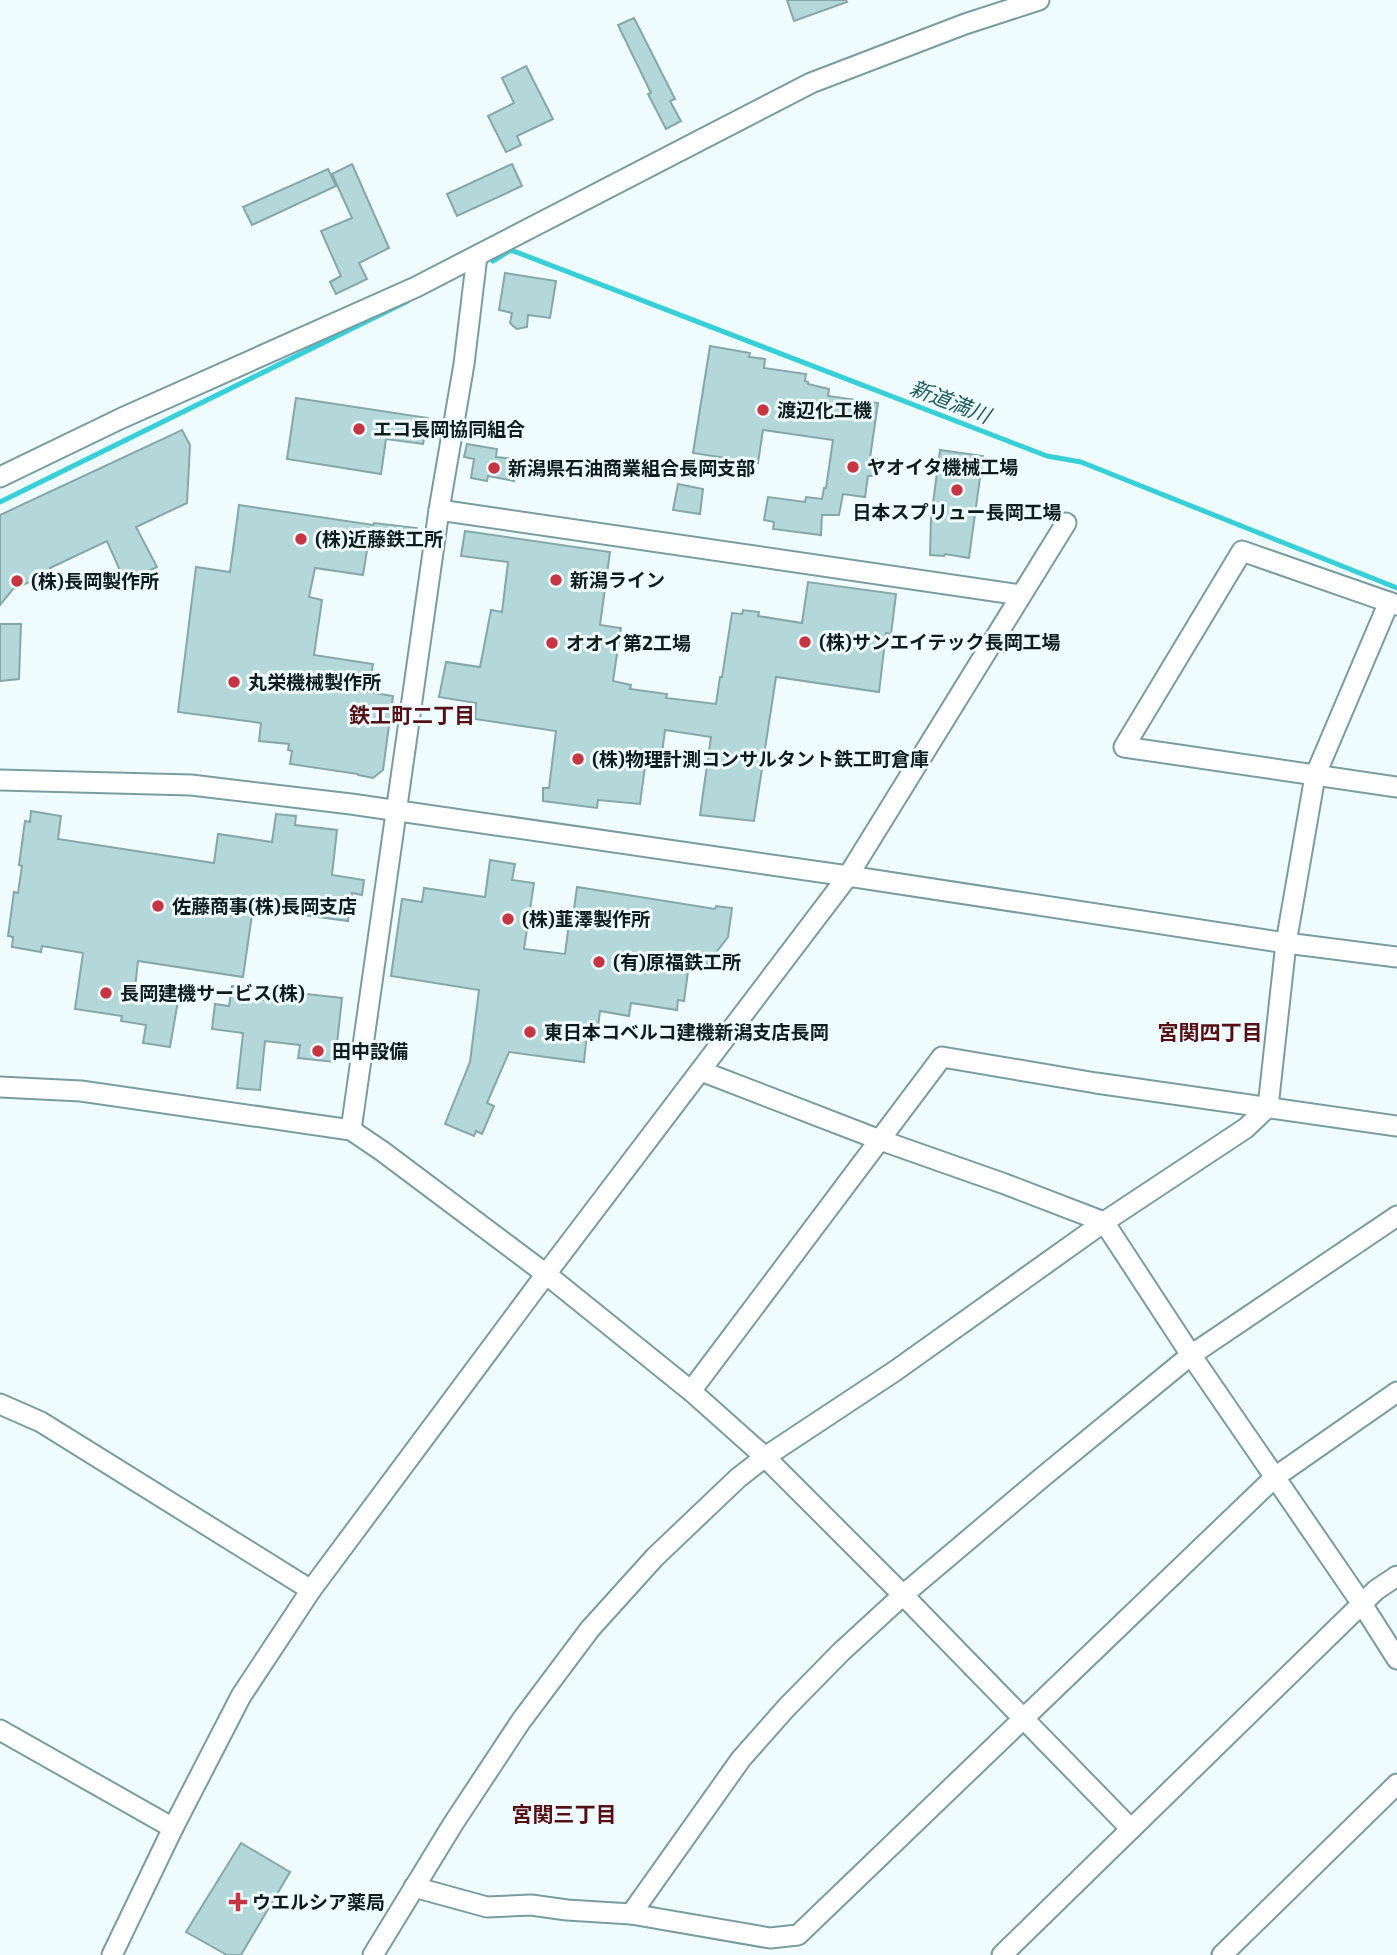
<svg xmlns="http://www.w3.org/2000/svg" width="1397" height="1955" font-family="'Exo 2','Noto Sans JP',sans-serif">
<style>
.lines{fill:none;stroke-linecap:round;stroke-linejoin:round}
.stream{stroke:#38cfd8;stroke-width:5}
.building{fill:#b4d7d9;stroke:#85a7a9;stroke-width:2}
.minor-casing{stroke:#7b9c9e;stroke-width:23}
.minor{stroke:#fff;stroke-width:19}
.poi-dot{fill:#c63642;stroke:#f0fdfe;stroke-width:2.5}
.labels{text-anchor:middle;stroke-width:6;stroke-linejoin:round;paint-order:stroke}
.poi-label{font-size:19px;font-weight:bold;fill:#0f1c1d;stroke:#f0fdfe;text-anchor:start}
.water-label{font-size:21px;font-style:italic;fill:#1e5a5d;stroke:#f0fdfe}
.neighbourhood-label{font-size:21px;font-weight:bold;fill:#551016;stroke:#f0fdfe}
</style>
<rect width="100%" height="100%" fill="#f0fdfe"/>
<g class="lines">
<g class="stream">
<polyline points="493,261 511,250 1047,456 1081,462 1397,588"/>
<polyline points="0,502 408,301"/>
</g>
</g>
<g class="building">
<polygon points="787,0 846,0 847,2 794,21"/>
<polygon points="634,18 675,99 670,101 681,121 666,129 648,94 651,93 618,25"/>
<polygon points="526,66 553,119 517,136 521,145 506,152 488,116 514,103 502,78"/>
<polygon points="352,164 389,248 359,263 367,279 336,294 330,282 341,276 321,231 352,218 332,174"/>
<polygon points="512,164 522,186 457,216 447,194"/>
<polygon points="328,169 336,186 252,225 243,207"/>
<polygon points="505,273 556,281 550,318 528,315 527,327 517,329 513,326 510,323 512,313 499,310"/>
<polygon points="710,346 750,353 749,357 765,359 764,368 806,374 805,381 808,382 808,384 829,389 828,396 878,403 870,458 877,459 876,476 868,476 865,497 843,494 839,515 822,515 821,535 773,529 774,522 764,520 768,497 805,502 806,497 822,499 824,488 826,488 833,440 763,430 758,463 693,453"/>
<polygon points="296,398 428,418 423,444 386,439 381,474 287,459"/>
<polygon points="182,430 190,445 187,503 136,527 157,567 125,582 107,541 50,568 53,572 13,589 0,605 0,515"/>
<polygon points="467,444 497,449 496,457 516,459 514,481 488,476 487,481 471,478 474,459 464,457"/>
<polygon points="940,450 983,456 969,558 945,554 944,556 930,555 931,518"/>
<polygon points="678,484 703,489 700,514 673,510"/>
<polygon points="239,505 373,525 374,523 417,528 414,548 395,545 395,548 368,544 363,575 315,568 309,597 322,600 314,655 373,664 368,692 393,696 383,770 373,778 358,775 358,774 290,764 292,751 288,750 289,744 259,741 261,723 178,712 196,567 230,572"/>
<polygon points="465,531 610,552 600,625 621,628 613,681 631,685 630,689 667,694 666,698 716,704 720,677 722,677 732,613 742,614 743,610 759,612 758,616 802,623 808,582 896,594 891,634 886,633 879,692 776,677 754,821 700,815 711,737 665,730 661,761 646,759 640,804 598,800 597,808 543,801 543,788 549,788 556,731 475,719 476,703 439,697 446,662 480,667 491,610 502,612 508,562 461,556"/>
<polygon points="0,624 21,624 19,679 0,681"/>
<polygon points="31,811 61,816 58,839 214,863 218,834 272,842 276,814 296,816 295,825 337,830 332,875 364,880 362,895 352,893 348,921 253,908 243,977 138,961 135,988 179,995 170,1047 143,1043 146,1025 121,1021 122,1016 75,1009 83,953 42,946 41,952 12,947 13,937 8,936 12,907 14,892 18,893 22,866 19,865 25,821 30,822"/>
<polygon points="490,860 515,864 512,880 534,883 524,949 565,954 569,923 572,924 577,887 715,909 716,906 732,908 728,937 705,967 689,964 684,1001 678,1000 677,1010 631,1003 629,1016 600,1011 597,1035 587,1034 584,1062 509,1052 487,1103 494,1106 482,1134 476,1131 474,1136 445,1124 470,1062 479,990 391,976 402,899 422,902 424,888 485,897"/>
<polygon points="232,986 247,988 245,998 297,1004 298,993 342,998 335,1062 298,1058 300,1045 265,1041 260,1090 237,1088 243,1033 212,1029 215,1004 229,1006"/>
<polygon points="241,1843 290,1872 241,1955 227,1955 186,1932"/>
</g>
<g class="lines">
<g class="minor-casing">
<g id="minor">
<polyline points="0,477 122,418 416,287 811,83 965,24 1039,0"/>
<polyline points="439,510 1021,595"/>
<polyline points="1397,605 1242,551 1124,747 1397,787"/>
<polyline points="0,780 191,785 351,804 848,876 1286,943 1397,957"/>
<polyline points="701,1071 880,1140 1005,1184 1104,1222 1191,1355 1362,1604 1397,1659"/>
<polyline points="0,1087 81,1091 351,1130 382,1151 546,1274 691,1391 765,1457 903,1595 1131,1829"/>
<polyline points="351,1130 439,510 464,364 477,256"/>
<polyline points="691,1391 942,1057 1096,1083 1397,1126"/>
<polyline points="0,1404 41,1422 311,1590"/>
<polyline points="0,1730 173,1828"/>
<polyline points="414,1887 487,1907 531,1905 567,1910 631,1914 770,1938 798,1935 1275,1477 1397,1392"/>
<polyline points="631,1914 741,1759 787,1707 841,1652 903,1595 1039,1480 1191,1355 1397,1216"/>
<polyline points="112,1955 173,1828 241,1696 311,1590 546,1274 848,876 1066,523"/>
<polyline points="373,1955 453,1824 521,1721 590,1629 655,1557 738,1478 765,1457 895,1371 1104,1222 1246,1128 1268,1107 1286,943 1315,776 1389,602"/>
<polyline points="1002,1955 1376,1590 1397,1576"/>
<polyline points="1222,1955 1397,1784"/>
</g>
</g>
<use href="#minor" class="minor"/>
</g>
<g class="poi-dot">
<circle cx="763" cy="410" r="7"/>
<circle cx="359" cy="429" r="7"/>
<circle cx="853" cy="467" r="7"/>
<circle cx="494" cy="468" r="7"/>
<circle cx="957" cy="490" r="7"/>
<circle cx="301" cy="539" r="7"/>
<circle cx="556" cy="580" r="7"/>
<circle cx="17" cy="581" r="7"/>
<circle cx="805" cy="642" r="7"/>
<circle cx="552" cy="643" r="7"/>
<circle cx="234" cy="682" r="7"/>
<circle cx="578" cy="759" r="7"/>
<circle cx="158" cy="906" r="7"/>
<circle cx="508" cy="919" r="7"/>
<circle cx="599" cy="962" r="7"/>
<circle cx="106" cy="993" r="7"/>
<circle cx="530" cy="1032" r="7"/>
<circle cx="318" cy="1051" r="7"/>
<path d="M234.5 1891.5h7v7h7v7h-7v7h-7v-7h-7v-7h7z"/>
</g>
<g class="labels">
<g class="poi-label">
<text x="777" y="417">渡辺化工機</text>
<text x="373" y="436">エコ長岡協同組合</text>
<text x="867" y="474">ヤオイタ機械工場</text>
<text x="508" y="475">新潟県石油商業組合長岡支部</text>
<text x="957" y="519" text-anchor="middle">日本スプリュー長岡工場</text>
<text x="315" y="546">(株)近藤鉄工所</text>
<text x="570" y="587">新潟ライン</text>
<text x="31" y="588">(株)長岡製作所</text>
<text x="819" y="649">(株)サンエイテック長岡工場</text>
<text x="566" y="650">オオイ第2工場</text>
<text x="248" y="689">丸栄機械製作所</text>
<text x="592" y="766">(株)物理計測コンサルタント鉄工町倉庫</text>
<text x="172" y="913">佐藤商事(株)長岡支店</text>
<text x="522" y="926">(株)韮澤製作所</text>
<text x="613" y="969">(有)原福鉄工所</text>
<text x="120" y="1000">長岡建機サービス(株)</text>
<text x="544" y="1039">東日本コベルコ建機新潟支店長岡</text>
<text x="332" y="1058">田中設備</text>
<text x="252" y="1909">ウエルシア薬局</text>
</g>
<g class="water-label">
<text transform="translate(950 402) rotate(21)" y="7">新道満川</text>
</g>
<g class="neighbourhood-label">
<text x="412" y="723">鉄工町二丁目</text>
<text x="1210" y="1040">宮関四丁目</text>
<text x="564" y="1822">宮関三丁目</text>
</g>
</g>
</svg>
